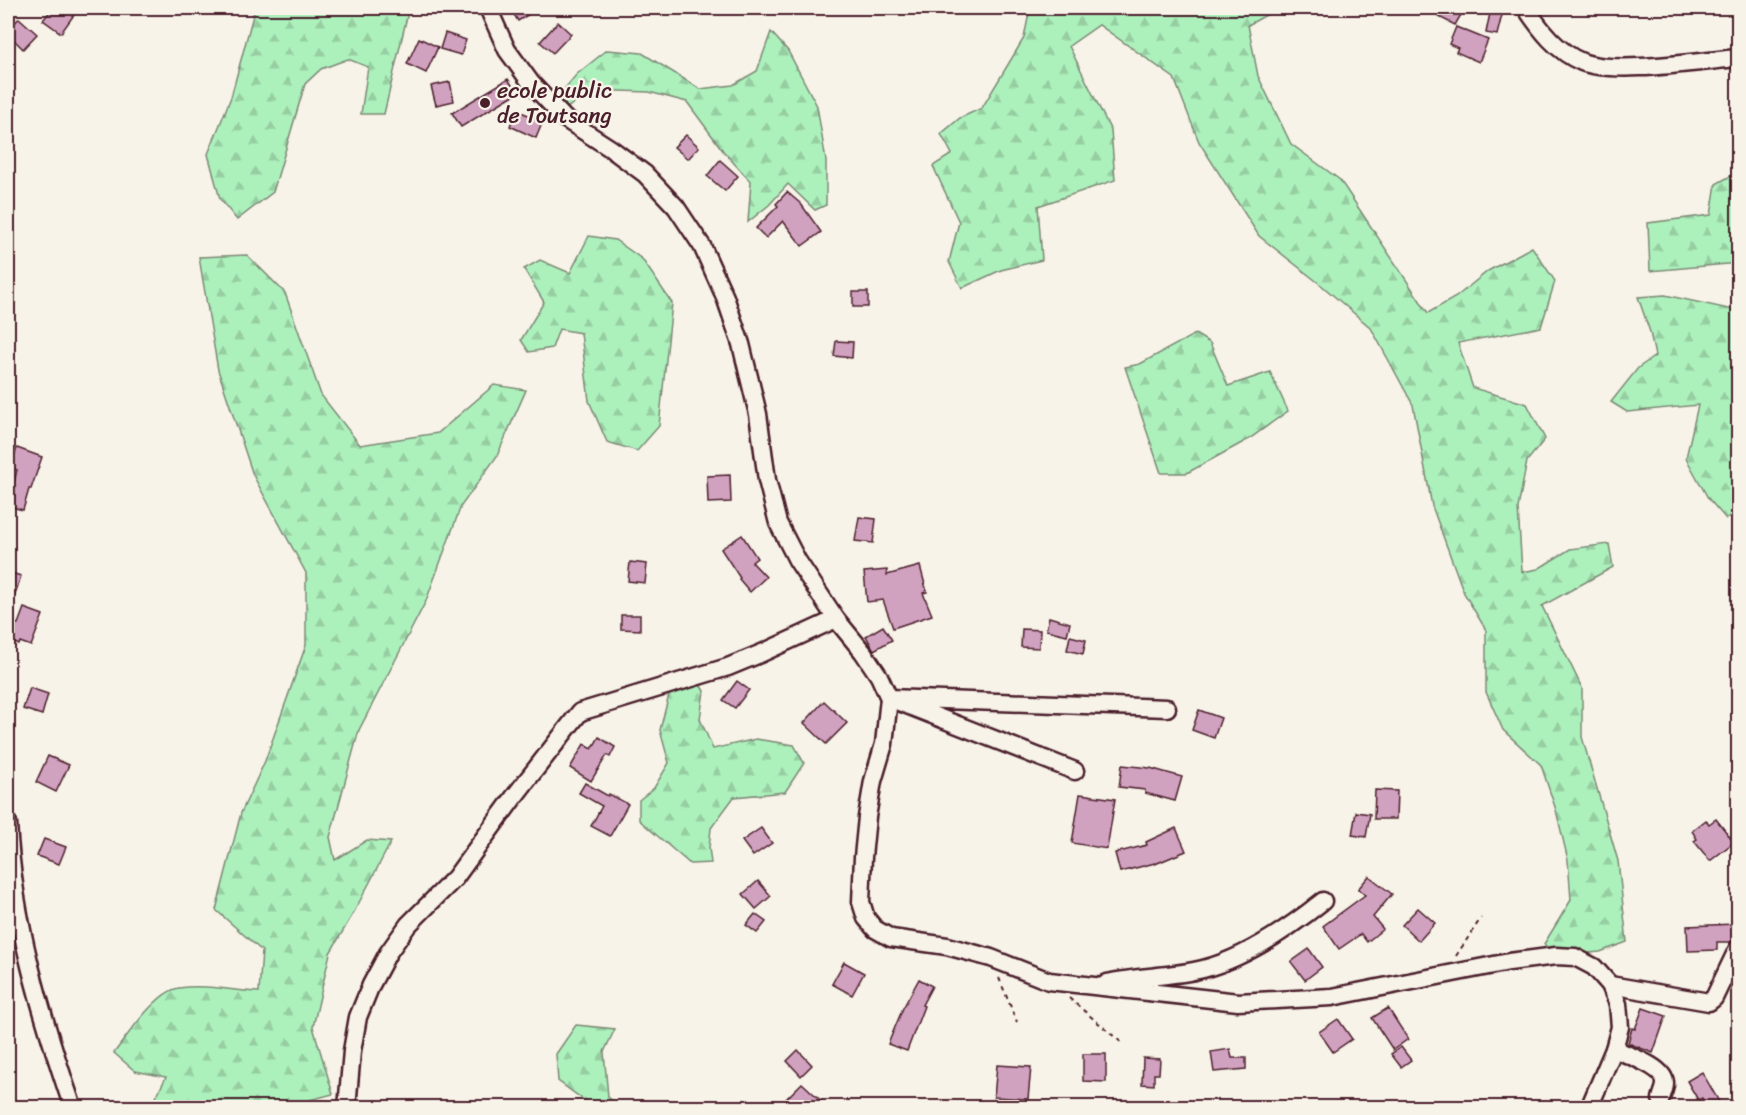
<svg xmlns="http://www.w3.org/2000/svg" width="1746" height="1115" font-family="Sriracha,sans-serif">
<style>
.forest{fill:url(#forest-firs);stroke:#7b8874;stroke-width:1.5}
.building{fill:#d1a1c0;stroke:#4a1f2b;stroke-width:1.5}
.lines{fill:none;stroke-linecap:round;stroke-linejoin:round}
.minor-casing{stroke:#4a1f2b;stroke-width:21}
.path{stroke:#4a1f2b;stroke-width:2;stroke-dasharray:4.5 4.5;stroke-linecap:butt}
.minor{stroke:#f7f3e8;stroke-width:16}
.poi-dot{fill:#4a1f2b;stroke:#f7f3e8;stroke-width:2}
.labels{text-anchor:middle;stroke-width:4.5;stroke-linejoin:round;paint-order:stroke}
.poi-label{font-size:22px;fill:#4a1f2b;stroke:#f7f3e8;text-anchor:start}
</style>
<defs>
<pattern id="forest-firs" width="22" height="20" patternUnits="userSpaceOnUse" patternTransform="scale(1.5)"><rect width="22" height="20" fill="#acf1bc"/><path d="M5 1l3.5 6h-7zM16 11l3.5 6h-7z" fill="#96cea2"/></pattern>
</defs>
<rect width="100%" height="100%" fill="#f7f3e8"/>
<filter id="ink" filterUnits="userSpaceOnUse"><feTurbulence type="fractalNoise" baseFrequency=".0167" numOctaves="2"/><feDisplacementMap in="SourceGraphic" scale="12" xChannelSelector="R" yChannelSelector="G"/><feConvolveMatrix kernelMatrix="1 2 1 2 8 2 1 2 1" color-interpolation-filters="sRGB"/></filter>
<g filter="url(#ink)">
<g class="forest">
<polygon points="255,8 409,8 384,114 361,114 368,67 348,59 321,69 305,84 273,192 237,220 220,199 208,154 231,97"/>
<polygon points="1030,8 1279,8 1248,25 1258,76 1291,144 1340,180 1428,313 1456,297 1488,271 1532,247 1555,281 1541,327 1458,343 1473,388 1527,404 1545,439 1527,461 1518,508 1522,572 1538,569 1570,549 1609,544 1613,567 1542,606 1582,688 1582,737 1618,861 1627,942 1600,952 1555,956 1544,944 1571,900 1568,860 1556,810 1541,765 1503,730 1486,692 1486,630 1464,593 1432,506 1413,405 1371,328 1320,284 1259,236 1199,142 1174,78 1099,25 1069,46 1111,131 1115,180 1038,206 1042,260 1001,270 962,288 949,262 959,222 933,166 952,154 941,134 960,118 982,108 1024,38"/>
<polygon points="771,32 788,51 817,106 826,161 826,205 815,210 788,184 769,205 748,222 751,182 724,152 687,102 649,92 591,90 567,108 560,94 577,74 607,50 642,53 700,89 733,85 757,71"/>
<polygon points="1734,174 1738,182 1738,263 1650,271 1648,223 1711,215 1716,184"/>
<polygon points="589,236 615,240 642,259 672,303 659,426 637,451 607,442 589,401 581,333 559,329 552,348 529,352 521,340 544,302 524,269 540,260 570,273"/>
<path d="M247,255L285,293L321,395L360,445L438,433L494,385L526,390L497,456L461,506L426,601L359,730L330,837L335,860L367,840L391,842L353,914L330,953L313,1027L333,1094L282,1107H151L166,1077L135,1071L114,1053C127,1036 157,991 179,988C205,984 233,991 259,992L262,951L216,910L241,813L265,761L306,645V573L253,475L218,370L199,257Z"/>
<polygon points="1665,295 1738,311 1738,508 1726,519 1708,498 1686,458 1698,405 1627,412 1611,402 1638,368 1655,356 1650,332 1638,297"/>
<polygon points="1195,334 1210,343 1228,386 1270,372 1288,411 1249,439 1187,473 1161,473 1125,367 1140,364"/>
<polygon points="696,678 704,691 700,719 713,749 756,739 794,745 804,763 785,792 734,797 711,828 709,848 711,863 690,864 639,820 639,800 654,788 669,763 660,730 670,691"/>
<polygon points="576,1025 615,1029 604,1052 608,1097 620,1107 589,1107 589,1104 558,1081 556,1054"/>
</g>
<g class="building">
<polygon points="53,8 70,8 76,12 61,33 43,20"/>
<polygon points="510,8 539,8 518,21"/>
<polygon points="1444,8 1465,8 1455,25 1439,17"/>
<polygon points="1491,8 1503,11 1497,35 1486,33"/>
<polygon points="19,18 37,34 23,49 8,34 8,31"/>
<polygon points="558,22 571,34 553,53 540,42"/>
<polygon points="1456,27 1488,40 1479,62 1456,52 1458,48 1449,44"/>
<polygon points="445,33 466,40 461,55 440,49"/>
<polygon points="419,38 438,47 426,73 407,64"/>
<polygon points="508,79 517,93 461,127 452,113"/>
<polygon points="450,82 454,101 436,105 431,86"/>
<polygon points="516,110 543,121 536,138 510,126"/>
<polygon points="686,135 699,147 688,159 674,147"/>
<polygon points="720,160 738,176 725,191 707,176"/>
<polygon points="787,192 801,204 821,232 802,246 783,221 766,238 756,228 778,206 776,204"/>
<rect x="853" y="292" width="15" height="15"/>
<polygon points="836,341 853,342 852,358 834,356"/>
<polygon points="17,448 42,457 31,489 29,489 23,510 8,506 17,470 10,467"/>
<polygon points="730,475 731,502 708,503 707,476"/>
<polygon points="859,517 876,519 873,543 855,541"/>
<polygon points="742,535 757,558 752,562 766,577 750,592 739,579 740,578 721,549"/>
<polygon points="630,562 647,564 645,583 628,581"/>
<polygon points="920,566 927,592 923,593 932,615 893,628 883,600 867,602 864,572 887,570 887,575"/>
<polygon points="8,572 21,576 10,610 8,609"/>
<polygon points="24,608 43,615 31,646 20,642 19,645 8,640 8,622 18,624"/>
<polygon points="621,615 640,615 640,630 621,629"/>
<polygon points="1049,617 1070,623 1067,635 1046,630"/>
<polygon points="883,626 892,640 874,650 866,636"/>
<polygon points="1022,629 1040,630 1039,648 1021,647"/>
<polygon points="1070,636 1086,640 1083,654 1067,650"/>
<polygon points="737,681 749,690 735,708 723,700"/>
<polygon points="30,688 48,694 42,715 23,709"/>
<polygon points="824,701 847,723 826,744 804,723"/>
<polygon points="1199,710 1221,718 1214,738 1192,730"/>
<polygon points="599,737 615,747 610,757 607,755 591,781 570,768 584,744 592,749"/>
<polygon points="48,756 69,765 56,792 36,782"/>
<polygon points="1122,765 1150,768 1182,777 1175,801 1145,793 1145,790 1119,787"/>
<polygon points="585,783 608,796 609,794 628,804 610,836 591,826 602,806 579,793"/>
<polygon points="1375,790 1397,791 1396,819 1374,819"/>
<polygon points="1080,794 1115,799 1107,849 1072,843"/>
<polygon points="1356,812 1370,814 1366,837 1352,835"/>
<polygon points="1716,819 1734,842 1710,861 1694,841 1697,839 1692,831 1706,820 1709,824"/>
<polygon points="761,828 772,843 753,856 742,841"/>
<polygon points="1176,828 1186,851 1155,864 1155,863 1120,872 1115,853 1147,845 1146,842"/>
<polygon points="44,839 66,847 59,864 37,856"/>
<polygon points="1369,876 1392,894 1373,917 1383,929 1367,942 1361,934 1339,949 1323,926 1365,895 1358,889"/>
<polygon points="758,881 771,896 756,909 743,894"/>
<polygon points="1418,908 1435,923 1419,941 1402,925"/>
<polygon points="755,914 766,922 757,933 746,925"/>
<polygon points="1735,924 1736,938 1730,942 1717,942 1717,950 1688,951 1687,926"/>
<polygon points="1309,949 1322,967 1305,980 1291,962"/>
<polygon points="844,962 864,973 852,995 832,984"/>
<polygon points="919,979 932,986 922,1005 924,1006 907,1051 888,1044 903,1008"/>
<polygon points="1388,1008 1408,1039 1393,1050 1372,1018"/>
<polygon points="1643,1008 1666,1016 1653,1053 1628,1043 1632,1028 1635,1029"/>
<polygon points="1338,1019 1352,1039 1333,1052 1319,1032"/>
<polygon points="1401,1047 1411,1060 1401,1067 1391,1054"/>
<polygon points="1230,1049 1232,1058 1246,1058 1246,1069 1214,1072 1211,1052"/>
<polygon points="798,1050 812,1065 801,1076 787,1061"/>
<polygon points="1083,1054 1106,1054 1106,1082 1083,1081"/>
<polygon points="1143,1058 1160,1059 1159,1074 1154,1074 1154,1085 1142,1084"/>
<polygon points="997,1065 1031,1067 1028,1099 994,1097"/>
<polygon points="1702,1072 1722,1107 1706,1107 1702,1098 1698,1100 1687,1081"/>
<polygon points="802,1083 828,1107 790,1107 784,1101"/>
</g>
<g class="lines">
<g class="minor-casing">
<g id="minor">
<polyline points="488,8 507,50 531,83 565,119 610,148 645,174 676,207 702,246 725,297 741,344 758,414 767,480 778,523 797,560 836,619 863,652 879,676 889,698 884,744 873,781 867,817 863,857 861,902 866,918 875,929 891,938 947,946 991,958 1049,981 1238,1002 1332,997 1509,962 1556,956 1575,957 1594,967 1610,985 1618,1004 1620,1027 1614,1049 1589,1108"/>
<path d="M1526,8C1540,29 1557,52 1582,62C1615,75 1701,61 1738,58"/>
<polyline points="1075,771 889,698 1167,708"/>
<path d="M8,823C13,922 41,1014 73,1108"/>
<path d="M1107,983C1138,976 1171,977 1203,969C1246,958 1288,929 1323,901"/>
<polyline points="1610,985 1709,1002 1714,998 1738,948"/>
<path d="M1614,1049C1627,1055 1666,1067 1665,1084C1665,1089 1662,1094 1661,1099"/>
<polyline points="347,1108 352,1051 358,1017 371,985 388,953 408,925 455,878 514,797 580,712 728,667 762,653 836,619"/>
</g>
</g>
<g class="path">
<polyline points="1456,956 1481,918"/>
<polyline points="999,978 1017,1022"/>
<polyline points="1069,998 1122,1043"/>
</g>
<use href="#minor" class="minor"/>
</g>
</g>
<circle class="poi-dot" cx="485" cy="103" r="6"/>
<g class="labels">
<g class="poi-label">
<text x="497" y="98">ecole public<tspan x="497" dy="25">de Toutsang</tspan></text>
</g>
</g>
<rect width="1746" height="1115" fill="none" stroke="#f7f3e8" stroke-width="30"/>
<rect x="15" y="15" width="1716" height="1085" fill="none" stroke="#4a1f2b" stroke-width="2" filter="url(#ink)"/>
</svg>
